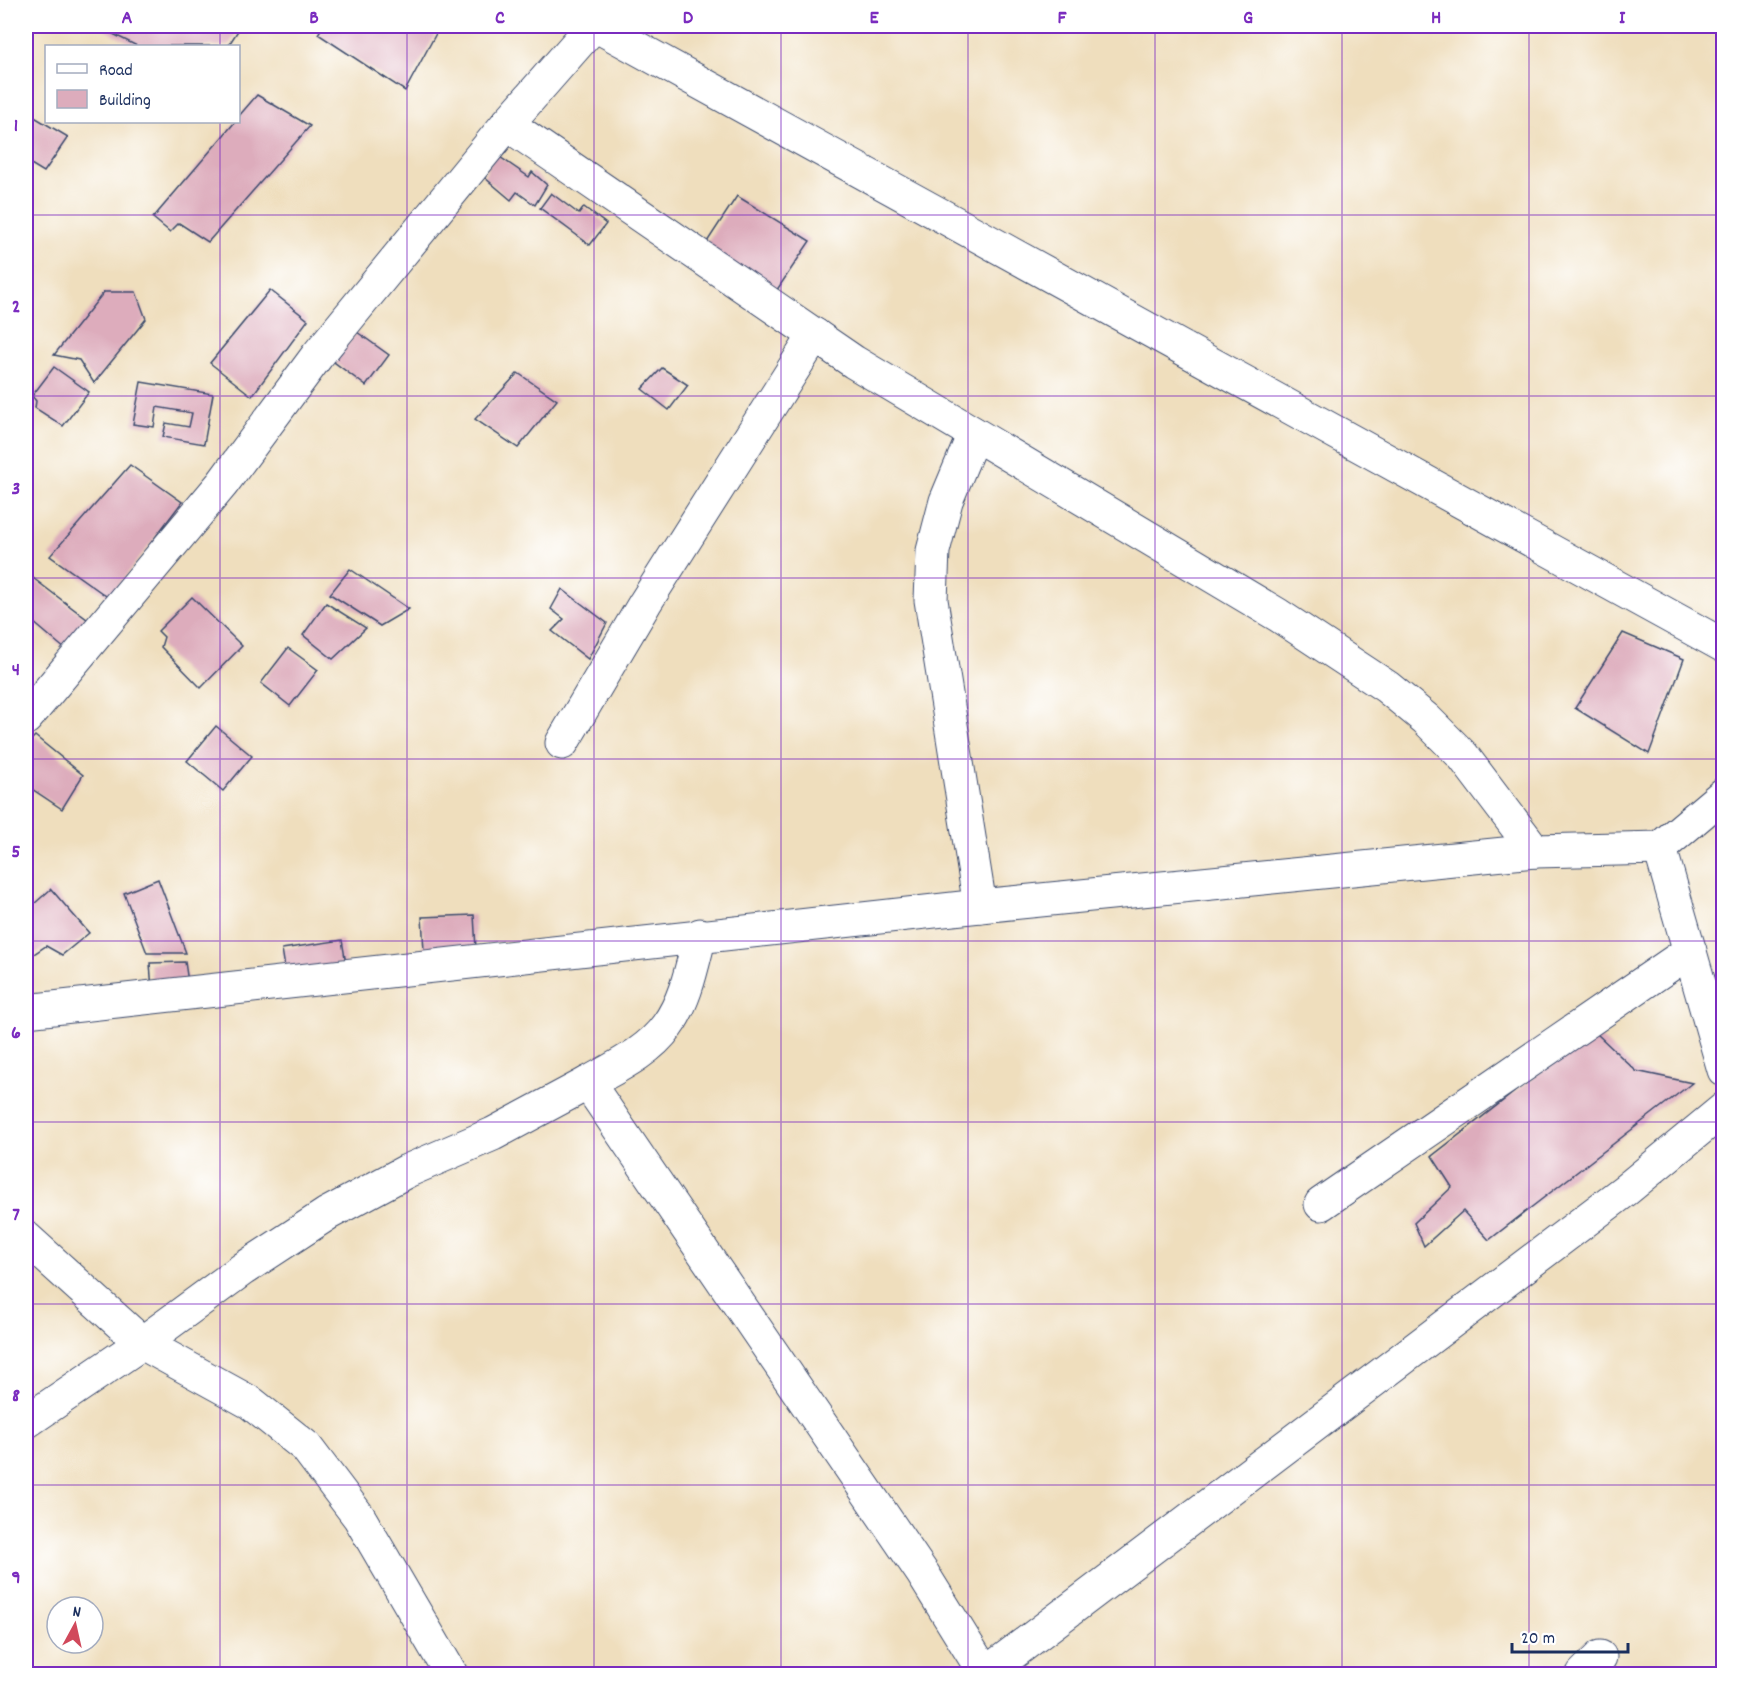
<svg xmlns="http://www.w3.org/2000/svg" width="1749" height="1700" font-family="Dekko,sans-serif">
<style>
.building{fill:#ddacbc}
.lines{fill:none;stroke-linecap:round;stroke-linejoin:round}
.street-casing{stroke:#3b496c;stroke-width:35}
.secondary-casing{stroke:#3b496c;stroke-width:35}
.street{stroke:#fff;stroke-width:33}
.secondary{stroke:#fff;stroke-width:33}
.grid{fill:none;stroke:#7b2cbf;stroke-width:1.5;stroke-opacity:0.55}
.neatline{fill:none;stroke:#7b2cbf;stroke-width:2}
.grid-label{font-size:20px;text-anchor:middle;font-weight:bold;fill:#7b2cbf}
</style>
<rect width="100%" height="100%" fill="#fff"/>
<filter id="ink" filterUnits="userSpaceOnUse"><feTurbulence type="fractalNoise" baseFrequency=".0167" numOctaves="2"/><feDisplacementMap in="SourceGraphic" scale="12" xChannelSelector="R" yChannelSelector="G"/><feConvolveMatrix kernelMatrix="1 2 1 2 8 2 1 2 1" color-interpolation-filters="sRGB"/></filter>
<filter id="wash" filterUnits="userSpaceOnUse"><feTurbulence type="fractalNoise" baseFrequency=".008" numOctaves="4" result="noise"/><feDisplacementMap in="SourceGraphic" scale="24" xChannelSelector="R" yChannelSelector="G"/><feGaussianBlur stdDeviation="1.35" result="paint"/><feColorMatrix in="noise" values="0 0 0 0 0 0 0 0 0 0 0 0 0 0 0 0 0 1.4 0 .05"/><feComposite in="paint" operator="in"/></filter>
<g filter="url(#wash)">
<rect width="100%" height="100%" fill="#efdebd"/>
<g id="blocks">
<g class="building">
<polygon points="97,26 241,26 228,46 137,46"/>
<polygon points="323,26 440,26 405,91 318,34"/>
<polygon points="257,95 310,126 208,242 179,223 170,232 153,218 235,122 238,122 238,117"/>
<polygon points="26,112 68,137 44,172 26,161"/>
<polygon points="494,153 529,177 532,172 547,185 535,205 517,192 511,200 484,177"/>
<polygon points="551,193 579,214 584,207 606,224 590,245 540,208"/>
<polygon points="737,196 810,241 762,312 692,265"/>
<polygon points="270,290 308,320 252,396 210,363"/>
<polygon points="104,292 136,292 146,319 94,383 79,360 54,355"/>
<polygon points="357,332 389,355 366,386 334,362"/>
<polygon points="54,367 89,392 63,426 35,408 36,401 32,396"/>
<polygon points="662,368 688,385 669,410 642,389"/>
<polygon points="518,373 557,400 518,448 475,419"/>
<polygon points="141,382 213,394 204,444 163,437 166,423 189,427 192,413 157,407 154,427 133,424"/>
<polygon points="130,465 182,502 109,598 50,556"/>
<polygon points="350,569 409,609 380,626 330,594"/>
<polygon points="29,575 88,620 66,650 26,616 26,579"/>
<polygon points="562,589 607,623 588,659 552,631 564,619 551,609"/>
<polygon points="192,597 242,646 201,688 161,647 164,637 158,631"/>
<polygon points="326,603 366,628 333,659 303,635"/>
<polygon points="1623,633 1684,659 1649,754 1575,708"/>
<polygon points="288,648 318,670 290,706 261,683"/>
<polygon points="216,726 252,756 223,791 187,761"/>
<polygon points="35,736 83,775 62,809 26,785 26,745"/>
<polygon points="158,879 186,953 147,953 124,893"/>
<polygon points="51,889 89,933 62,955 46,946 31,956 28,1001 26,1001 26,911"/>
<polygon points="474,915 476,949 424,951 422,917"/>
<polygon points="342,940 346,964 286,974 282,949"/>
<polygon points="185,962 189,989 152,990 150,963"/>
<polygon points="1724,966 1724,998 1723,998 1716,975"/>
<polygon points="1596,1033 1636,1071 1692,1083 1489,1240 1463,1211 1424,1246 1414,1223 1452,1187 1432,1156 1535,1076"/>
</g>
</g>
</g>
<g filter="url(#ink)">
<use href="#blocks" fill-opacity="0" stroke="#3b496c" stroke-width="1.5"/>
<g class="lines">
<g class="street-casing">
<g id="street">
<polyline points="507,124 854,362 1278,615 1387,687 1426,719 1463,756 1535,851"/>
<polyline points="974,434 946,501 933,551 931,600 980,906"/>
<polyline points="26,718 222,484 317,356 507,124 593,26"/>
<polyline points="562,743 645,603 815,335"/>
<polyline points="1660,848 1724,1070"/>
<path d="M700,935C692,966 686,1000 667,1026C649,1052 614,1068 588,1083L923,1574L985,1674"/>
<polyline points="26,1011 980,906 1535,851 1660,848 1724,794"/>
<polyline points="1321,1204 1690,951"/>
<polyline points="26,1238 142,1343 251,1403 306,1447 359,1517 451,1674"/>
<polyline points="26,1422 142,1343 243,1269 327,1214 407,1171 493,1134 588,1083"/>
<polyline points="985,1674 1627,1189 1724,1109"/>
<polyline points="1583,1674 1600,1657"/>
</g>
</g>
<g class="secondary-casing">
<polyline id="secondary" points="597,26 1724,646"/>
</g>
<use href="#street" class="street"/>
<use href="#secondary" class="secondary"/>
</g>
</g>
<path class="grid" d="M220,26V46M407,26V1674M594,26V1674M781,26V1674M968,26V1674M1155,26V1674M1342,26V1674M1529,26V1674M220,122V1674M26,215H1724M26,396H1724M26,578H1724M26,759H1724M26,941H1724M26,1122H1724M26,1304H1724M26,1485H1724"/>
<rect width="1749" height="1700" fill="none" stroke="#fff" stroke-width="66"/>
<rect x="45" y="45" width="195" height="78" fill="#ffffff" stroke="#a4acbf" stroke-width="1.5"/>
<rect x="57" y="64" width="30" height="9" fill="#ffffff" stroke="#a4acbf" stroke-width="1.5"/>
<text x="99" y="75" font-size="18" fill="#1b2f5e">Road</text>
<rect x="57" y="90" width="30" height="18" fill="#ddacbc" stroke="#a4acbf" stroke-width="1.5"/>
<text x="99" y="105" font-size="18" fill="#1b2f5e">Building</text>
<g transform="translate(75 1625) rotate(8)"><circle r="28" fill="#ffffff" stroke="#a4acbf" stroke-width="1.5"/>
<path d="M0-4.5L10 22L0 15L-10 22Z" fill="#d1495b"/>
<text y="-9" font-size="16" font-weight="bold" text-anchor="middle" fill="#1b2f5e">N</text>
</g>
<path d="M1512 1643v9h116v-9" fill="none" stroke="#1b2f5e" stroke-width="3"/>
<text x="1521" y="1643" font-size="18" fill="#1b2f5e" stroke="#ffffff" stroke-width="4.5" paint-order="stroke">20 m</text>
<rect x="33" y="33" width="1683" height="1634" class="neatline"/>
<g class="grid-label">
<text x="127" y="23">A</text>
<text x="314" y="23">B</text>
<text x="500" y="23">C</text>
<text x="688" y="23">D</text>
<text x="874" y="23">E</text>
<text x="1062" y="23">F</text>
<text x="1248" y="23">G</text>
<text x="1436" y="23">H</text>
<text x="1622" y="23">I</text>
<text x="16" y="131">1</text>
<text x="16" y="312">2</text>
<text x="16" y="494">3</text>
<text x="16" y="675">4</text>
<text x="16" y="857">5</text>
<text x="16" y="1038">6</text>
<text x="16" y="1220">7</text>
<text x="16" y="1401">8</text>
<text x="16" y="1583">9</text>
</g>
</svg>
